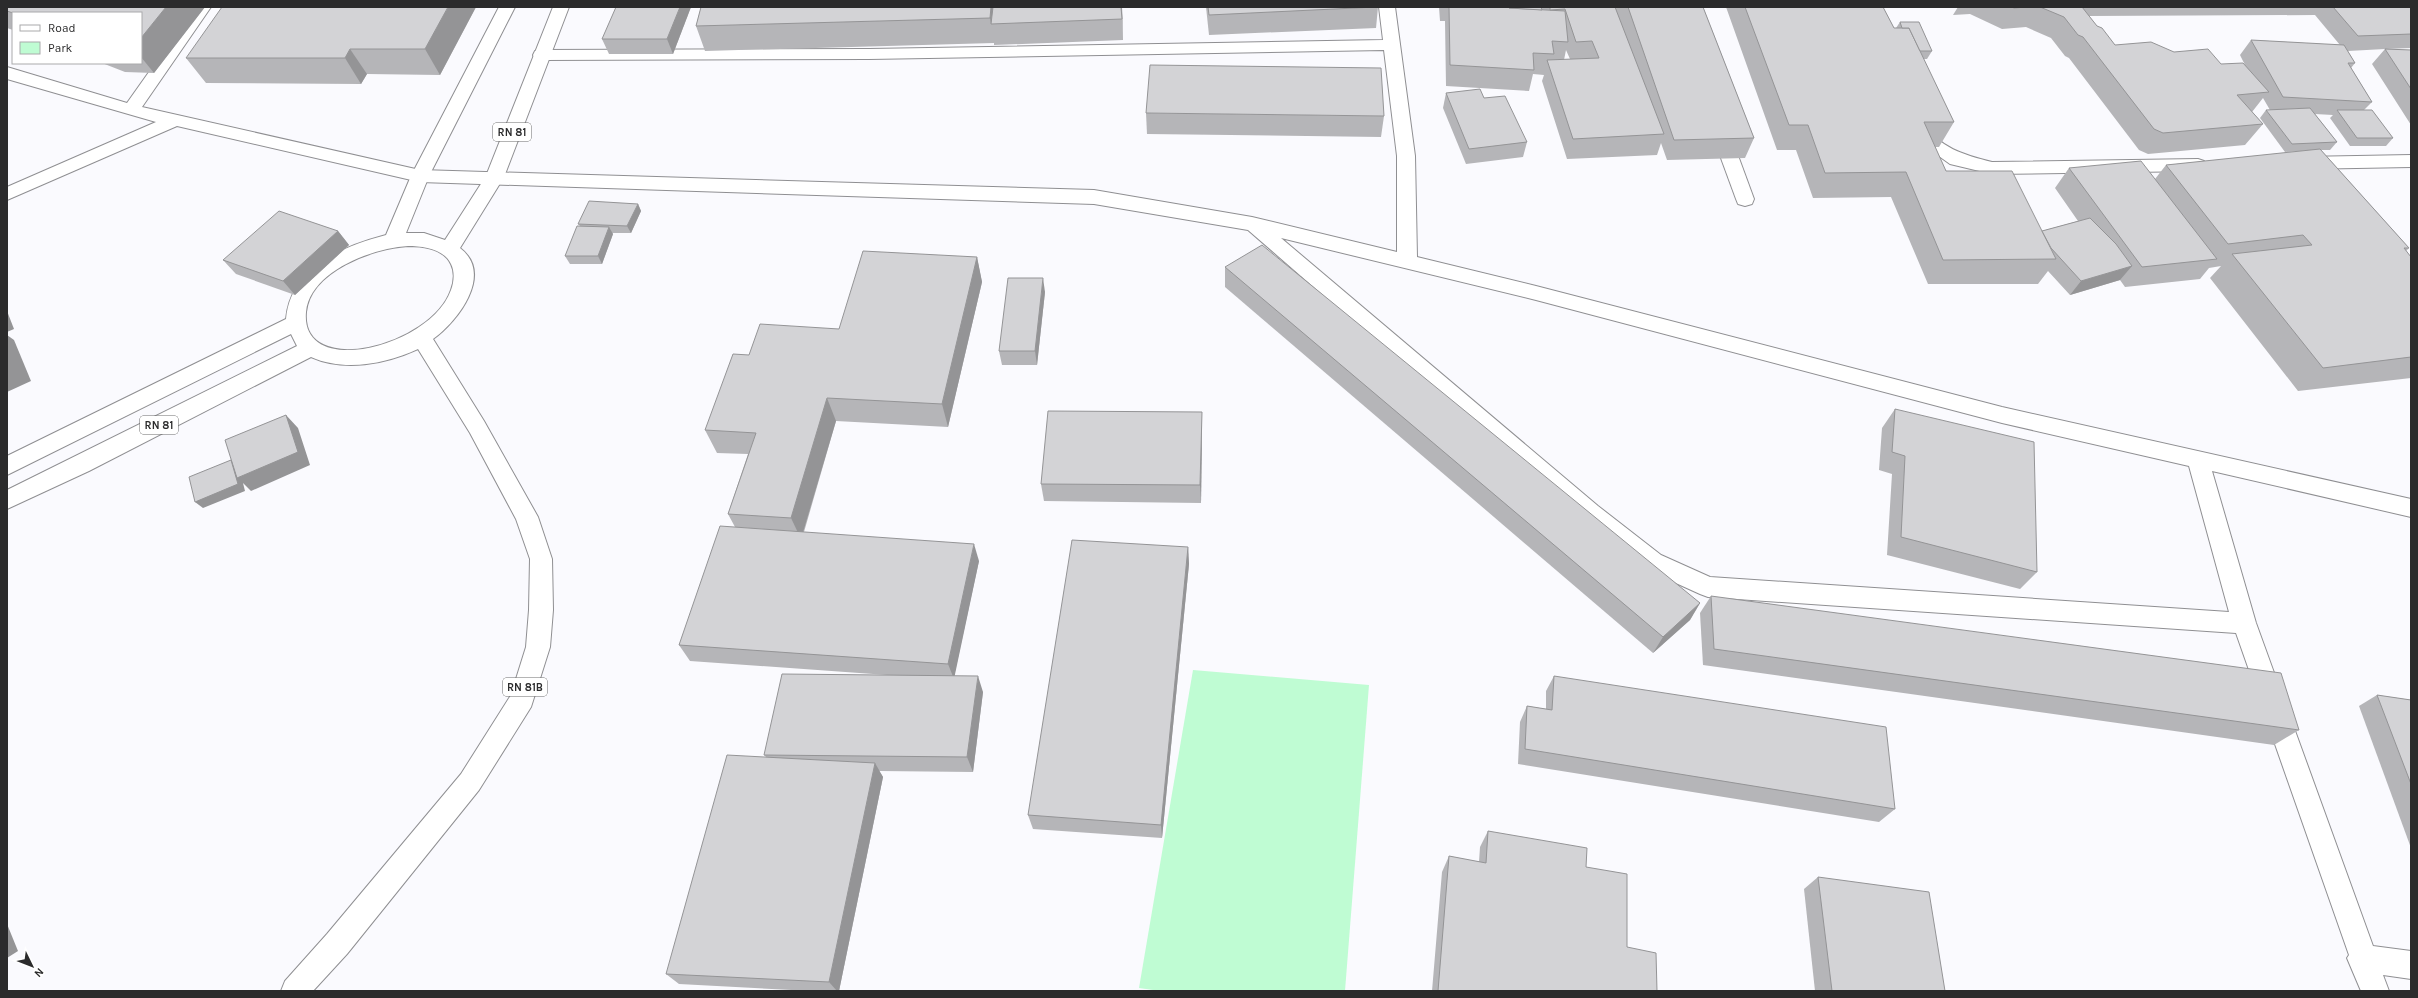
<svg xmlns="http://www.w3.org/2000/svg" width="2418" height="998" font-family="Karla,sans-serif">
<style>
.green{fill:#bffcd3}
.lines{fill:none;stroke-linecap:round;stroke-linejoin:round}
.street-casing{stroke:#8f8f92;stroke-width:2}
.primary-casing{stroke:#8f8f92;stroke-width:2}
.street{fill:#fff;fill-rule:evenodd}
.primary{fill:#fff;fill-rule:evenodd}
.wall{fill:#b5b5b8;fill-rule:evenodd}
.shaded-wall{fill:#949496}
.building{fill:#d3d3d6;stroke:#949496}
.labels{text-anchor:middle;stroke-width:3;stroke-linejoin:round;paint-order:stroke}
.shield{fill:#fff;stroke:#6b6b6b;stroke-width:1}
.shield-label{font-size:11px;font-weight:bold;fill:#2b2b2c}
</style>
<rect width="100%" height="100%" fill="#fafafe"/>
<polygon class="green" points="1193,670 1369,685 1345,991 1160,991 1139,988"/>
<g class="lines">
<g class="street-casing">
<g id="street">
<path d="M195,7H211L142,107L420,170L1094,190L1252,217L1397,252V156L1384,50L869,59L541,60L535,59L533,55L535,51L541,50L869,49L1383,40L1379,7H1395L1415,156L1417,257L1536,286L2002,407L2411,499V517L2212,471L2256,623L2373,946L2411,951V979L2383,975L2389,991H2361L2347,958L2349,955L2236,633L1708,597L1700,594L1645,569L1582,520L1248,230L1094,204L420,182L177,126L7,200V187L156,122L7,79V67L127,103ZM1281,238L1536,300L2002,423L2189,466L2229,612L1710,577L1661,555L1598,506Z"/>
<path d="M1917,120L1923,122C1939,148 1964,155 1992,162L2198,159L2204,161L2207,165L2204,169L2198,171L1992,174L1950,164L1915,139L1908,126L1911,122Z"/>
<polygon points="1720,125 1726,127 1729,131 1754,199 1752,204 1745,206 1738,204 1736,199 1711,131 1714,127"/>
<polygon points="2411,155 2411,167 2302,169 2296,167 2293,163 2296,159 2302,157"/>
</g>
</g>
<g class="primary-casing">
<path id="primary" d="M499,7H515L429,176L406,233H424L445,240L486,176L553,7H569L504,177L460,248C494,274 458,321 433,339L484,421L538,517L552,559L553,610L550,647L531,707L479,790L347,954L313,991H281L285,981L327,934L461,774L511,695L526,647L529,610L530,559L516,519L470,433L418,349C385,364 345,372 311,357L89,471L7,509V490L297,346L291,334L7,475V456L286,319C291,267 341,247 386,235L411,176ZM408,246C423,246 444,249 451,264C455,272 454,282 451,290C431,347 300,380 306,312C310,271 373,248 408,246Z"/>
</g>
<use href="#street" class="street"/>
<use href="#primary" class="primary"/>
</g>
<g class="wall">
<polygon points="7,7 205,7 154,73 125,72 102,63 141,63 141,13 13,13 13,30 7,28"/>
<polygon points="476,7 440,75 367,74 361,84 206,83 186,58"/>
<polygon points="691,7 673,54 609,54 602,39"/>
<polygon points="701,7 1122,7 1123,40 994,45 994,43 705,51 696,26"/>
<polygon points="1206,7 1378,7 1376,28 1209,35"/>
<path d="M1439,7H1614L1617,15L1615,7H1703L1754,138L1745,158L1667,160L1661,143L1657,155L1567,159L1542,81L1544,75L1533,74L1529,91L1446,86L1445,21H1440ZM1566,50L1570,59L1564,60Z"/>
<path d="M1726,7H1883L1894,28H1896L1900,22L1932,51L1927,59H1923L1954,122L1939,147H1935L1946,171L2042,231L2078,221L2055,188L2069,168L2155,179L2166,165L2307,151L2285,152L2260,118L2266,110H2270L2263,98L2252,112L2263,124L2245,145L2148,154L2139,150L2069,58L2065,56L2051,38L2026,27L2002,29L1970,14L1953,15L1958,7H2082L2084,10L2082,7H2411V48L2386,49L2411,50V125L2372,64L2385,49L2348,51L2355,63L2351,68L2372,102L2364,110L2393,138L2386,146H2350L2330,118L2333,115L2315,114L2337,142L2330,150H2321L2409,248L2406,251L2411,257V378L2298,391L2210,278L2221,266L2209,268L2200,279L2125,287L2120,280L2070,295L2048,271L2038,284H1928L1891,197L1813,198L1796,150H1777ZM2315,15L2340,45L2251,40L2240,55L2245,65L2221,64L2174,52L2115,45L2097,26L2089,16Z"/>
<polygon points="1446,93 1484,98 1527,142 1523,157 1466,164 1443,108"/>
<polygon points="1146,113 1384,116 1381,137 1147,134"/>
<polygon points="638,204 641,211 631,233 612,233 613,234 602,264 570,264 565,256 580,226 578,224"/>
<polygon points="338,231 349,245 295,295 236,274 223,260"/>
<polygon points="977,257 982,282 948,427 836,421 804,532 979,561 954,676 983,692 973,772 879,771 883,777 839,991 811,991 679,984 666,974 766,757 764,755 901,676 690,661 679,645 735,527 728,514 748,454 717,453 705,430 839,329"/>
<polygon points="1225,267 1700,603 1690,620 1653,653 1225,287"/>
<polygon points="1045,292 1037,365 1002,365 999,351"/>
<polygon points="1895,409 2037,572 2020,589 1887,555 1892,474 1879,470 1882,428"/>
<polygon points="1202,431 1201,503 1044,501 1041,484"/>
<polygon points="1188,547 1189,564 1162,838 1033,829 1028,815"/>
<polygon points="1711,596 2299,730 2274,745 1703,665 1700,613"/>
<polygon points="1554,676 1895,809 1879,822 1518,764 1520,722 1527,706 1546,709 1546,691"/>
<polygon points="2377,695 2411,700 2411,848 2359,706"/>
<polygon points="1488,831 1586,867 1627,947 1657,991 1432,991 1442,872 1449,856 1479,862 1480,847"/>
<polygon points="1818,877 1945,991 1815,991 1804,889"/>
</g>
<g class="shaded-wall">
<polygon points="166,7 205,7 154,73 141,57 141,38"/>
<polygon points="448,7 476,7 440,75 425,49"/>
<polygon points="680,7 691,7 673,54 667,39"/>
<polygon points="991,7 998,7 991,24 990,18"/>
<polygon points="1121,7 1122,7 1123,40 1122,19"/>
<polygon points="350,49 367,74 361,84 345,58"/>
<polygon points="638,204 641,211 631,233 627,226"/>
<polygon points="609,227 613,234 602,264 598,256"/>
<polygon points="338,231 349,245 295,295 283,281"/>
<polygon points="977,257 982,282 948,427 942,404"/>
<polygon points="2132,266 2120,280 2070,295 2081,281"/>
<polygon points="1043,278 1045,292 1037,365 1035,351"/>
<polygon points="7,311 14,329 7,332"/>
<polygon points="7,335 14,340 31,381 7,392"/>
<polygon points="827,398 836,421 801,539 791,518"/>
<polygon points="1202,412 1202,431 1201,503 1200,485"/>
<polygon points="286,415 298,428 310,465 251,491 243,483 245,491 203,508 195,502 231,460 238,466"/>
<polygon points="974,544 979,561 954,679 948,664"/>
<polygon points="1188,547 1189,564 1162,838 1161,825"/>
<polygon points="1700,603 1690,620 1653,653 1663,637"/>
<polygon points="978,676 983,692 973,772 967,757"/>
<polygon points="875,763 883,777 839,991 837,991 829,982"/>
<polygon points="7,924 18,951 7,958"/>
</g>
<g class="building">
<polygon points="7,7 166,7 141,38 141,13 13,13 7,11"/>
<polygon points="222,7 448,7 425,49 350,49 345,58 186,58"/>
<polygon points="616,7 680,7 667,39 602,39"/>
<polygon points="701,7 991,7 990,18 696,26"/>
<polygon points="993,7 1121,7 1122,19 991,24"/>
<polygon points="1208,7 1376,7 1209,15"/>
<polygon points="1449,7 1509,7 1509,8 1565,11 1568,42 1552,41 1554,54 1533,53 1534,70 1450,65"/>
<polygon points="1509,7 1541,7 1542,10 1509,8"/>
<polygon points="1550,7 1615,7 1664,134 1573,139 1547,60 1599,58 1592,41 1576,42 1565,9 1550,10"/>
<polygon points="1628,7 1703,7 1754,138 1674,140"/>
<polygon points="1745,7 1883,7 1894,28 1909,28 1954,122 1924,122 1946,171 2012,171 2056,259 1943,260 1906,172 1825,173 1808,125 1789,125"/>
<polygon points="2012,7 2027,7 2014,8"/>
<polygon points="2040,7 2082,7 2097,26 2102,28 2115,45 2151,42 2174,52 2208,49 2221,64 2243,63 2269,92 2237,95 2263,124 2163,133 2154,129 2083,37 2078,35 2064,17"/>
<polygon points="2333,7 2411,7 2411,34 2358,36"/>
<polygon points="1900,22 1919,22 1932,51 1920,51 1909,28 1902,28"/>
<polygon points="2251,40 2344,45 2355,63 2348,63 2372,102 2283,97"/>
<polygon points="2385,49 2411,50 2411,89"/>
<polygon points="1150,65 1381,68 1384,116 1146,113"/>
<polygon points="1480,89 1484,98 1505,96 1527,142 1469,149 1446,93"/>
<polygon points="2310,108 2337,142 2292,144 2266,110"/>
<polygon points="2337,110 2372,110 2393,138 2357,138"/>
<polygon points="2320,149 2409,248 2404,248 2411,257 2411,357 2323,368 2232,254 2312,245 2303,235 2228,244 2166,165"/>
<polygon points="2141,161 2217,259 2142,267 2069,168"/>
<polygon points="589,201 638,204 627,226 578,224"/>
<polygon points="279,211 338,231 283,281 223,260"/>
<polygon points="2090,218 2116,244 2132,266 2081,281 2051,248 2042,231"/>
<polygon points="577,226 609,227 598,256 565,256"/>
<polygon points="1262,245 1700,603 1663,637 1225,267"/>
<polygon points="863,251 977,257 942,404 827,398 791,518 728,514 756,433 705,430 733,354 749,355 760,324 839,329"/>
<polygon points="1008,278 1043,278 1035,351 999,351"/>
<polygon points="1895,409 2034,442 2037,572 1901,537 1905,456 1892,452"/>
<polygon points="1048,411 1202,412 1200,485 1041,484"/>
<polygon points="286,415 298,452 237,478 225,440"/>
<polygon points="231,460 238,484 195,502 189,477"/>
<polygon points="720,526 974,544 948,664 679,645"/>
<polygon points="1072,540 1188,547 1161,825 1028,815"/>
<polygon points="1711,596 2281,673 2299,730 1714,649"/>
<polygon points="782,674 978,676 967,757 764,755"/>
<polygon points="1554,676 1886,727 1895,809 1525,749 1527,706 1552,710"/>
<polygon points="2377,695 2411,700 2411,784"/>
<polygon points="727,755 875,763 829,982 666,974"/>
<polygon points="1488,831 1587,848 1586,867 1627,874 1627,947 1656,953 1657,991 1438,991 1449,856 1486,863"/>
<polygon points="1818,877 1929,892 1945,991 1832,991"/>
</g>
<g class="labels">
<g class="shield">
<rect x="493" y="123" width="38" height="18" rx="3"/>
<rect x="140" y="416" width="38" height="18" rx="3"/>
<rect x="503" y="678" width="44" height="18" rx="3"/>
</g>
<g class="shield-label">
<text x="512" y="136">RN 81</text>
<text x="159" y="429">RN 81</text>
<text x="525" y="691">RN 81B</text>
</g>
</g>
<rect width="2418" height="998" fill="none" stroke="#2b2b2c" stroke-width="16"/>
<rect x="12" y="12" width="130" height="52" fill="#ffffff" stroke="#aaaaab"/>
<rect x="20" y="25" width="20" height="6" fill="#ffffff" stroke="#aaaaab"/>
<text x="48" y="32" font-size="12" fill="#2b2b2c">Road</text>
<rect x="20" y="42" width="20" height="12" fill="#bffcd3" stroke="#aaaaab"/>
<text x="48" y="52" font-size="12" fill="#2b2b2c">Park</text>
<g transform="translate(32 966) rotate(133)" stroke="#ffffff" stroke-width="3" paint-order="stroke">
<path d="M0-3L7 15L0 10L-7 15Z" fill="#2b2b2c"/>
<text y="-6" font-size="11" font-weight="bold" text-anchor="middle" fill="#2b2b2c">N</text>
</g>
</svg>
